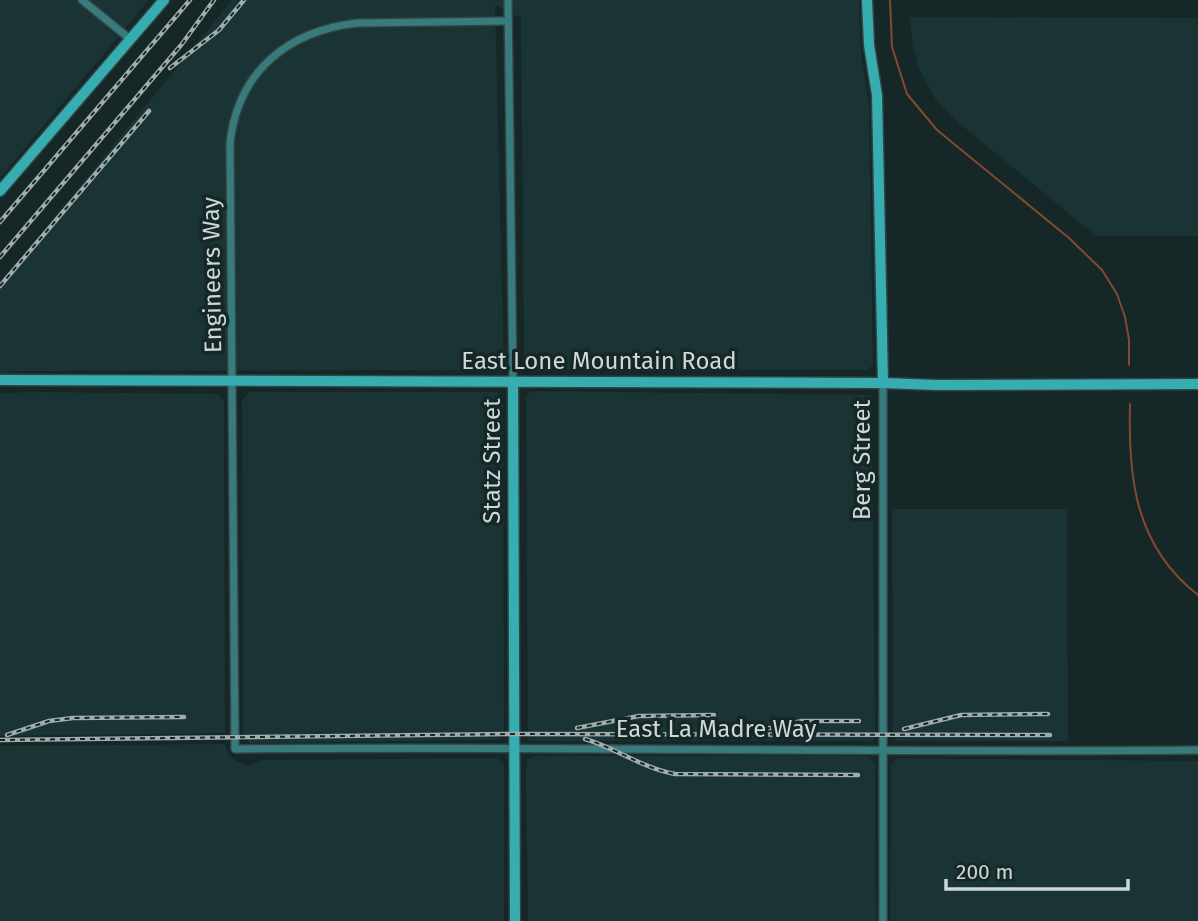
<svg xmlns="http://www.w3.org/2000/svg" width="1198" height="921" font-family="'Fira Sans',sans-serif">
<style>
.built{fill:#1a3334}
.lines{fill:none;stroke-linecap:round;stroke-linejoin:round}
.stream{stroke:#854831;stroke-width:2}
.street-casing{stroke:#334343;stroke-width:10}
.secondary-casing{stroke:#334343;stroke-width:13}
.street{stroke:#387b7d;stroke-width:7}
.secondary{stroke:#35adb1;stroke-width:10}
.rail-casing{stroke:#a1adad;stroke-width:4.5}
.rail{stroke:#162727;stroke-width:2;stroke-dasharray:5;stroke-linecap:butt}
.labels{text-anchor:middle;stroke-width:7;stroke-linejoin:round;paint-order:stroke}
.street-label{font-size:24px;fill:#ced8d8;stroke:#162727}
</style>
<rect width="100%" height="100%" fill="#162727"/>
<g class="built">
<polygon points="0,0 149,0 0,178"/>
<polygon points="232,0 859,0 861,54 869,105 873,365 867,370 531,369 524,361 521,18 495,5 504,370 13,371 0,374 0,284"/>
<polygon points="910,17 1198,18 1198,236 1096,236 960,124 936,100 919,69 913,48"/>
<polygon points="531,391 872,395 875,738 872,741 528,741 526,396"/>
<polygon points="39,392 217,394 224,400 225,733 0,736 0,393"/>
<polygon points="249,392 497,392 503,400 504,733 497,740 250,743 243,735 242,400"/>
<polygon points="892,509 1067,509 1068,741 897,741 893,737"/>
<polygon points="225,744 229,755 236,761 248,765 264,760 497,758 504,763 504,921 0,921 0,746"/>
<polygon points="535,756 867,756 875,763 876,921 528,921 526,767 528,759"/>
<polygon points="897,758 1198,761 1198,921 890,921 891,765"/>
</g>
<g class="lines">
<g class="stream">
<polyline points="890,0 892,47 907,94 937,130 1069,238 1102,270 1117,294 1125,317 1129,340 1129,365"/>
<path d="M1130,404C1128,478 1135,546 1198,595"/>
</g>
<g class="street-casing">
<g id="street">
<polyline points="82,0 130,39"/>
<polyline points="508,0 513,382"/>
<path d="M508,21L357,23C288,31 238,71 230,143L235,749C556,746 877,753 1198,750"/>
<polyline points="883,383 883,921"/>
</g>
</g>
<g class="secondary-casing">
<g id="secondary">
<polyline points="867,0 869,45 877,95 883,383"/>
<polyline points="0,191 164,0"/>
<polyline points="0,380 883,383 937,385 1198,384"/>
<polyline points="513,382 515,921"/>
</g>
</g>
<use href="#street" class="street"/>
<use href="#secondary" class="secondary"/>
<g class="rail-casing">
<g id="rail">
<polyline points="170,68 219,30 244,0"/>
<polyline points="0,222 190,0"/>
<polyline points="0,257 182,44 214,0"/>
<polyline points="0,286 149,111"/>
<polyline points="577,728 639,716 714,715"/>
<polyline points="765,729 802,721 859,721"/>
<polyline points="904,729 961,715 1048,714"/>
<polyline points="7,735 49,721 73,718 184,717"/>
<path d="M585,739C616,748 642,768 675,774L858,775"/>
<polyline points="0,740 514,734 1050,735"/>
</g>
</g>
<use href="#rail" class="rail"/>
</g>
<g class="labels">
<g class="street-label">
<text transform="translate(212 275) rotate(-91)" y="8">Engineers Way</text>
<text x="599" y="369">East Lone Mountain Road</text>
<text transform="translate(862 460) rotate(-90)" y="8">Berg Street</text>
<text transform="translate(492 461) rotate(-90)" y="8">Statz Street</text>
<text x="716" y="737">East La Madre Way</text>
</g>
</g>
<path d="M946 879v10h182v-10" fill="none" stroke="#ced8d8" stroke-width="3.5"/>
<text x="956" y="879" font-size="21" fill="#ced8d8" stroke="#162727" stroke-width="5" paint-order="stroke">200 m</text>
</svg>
